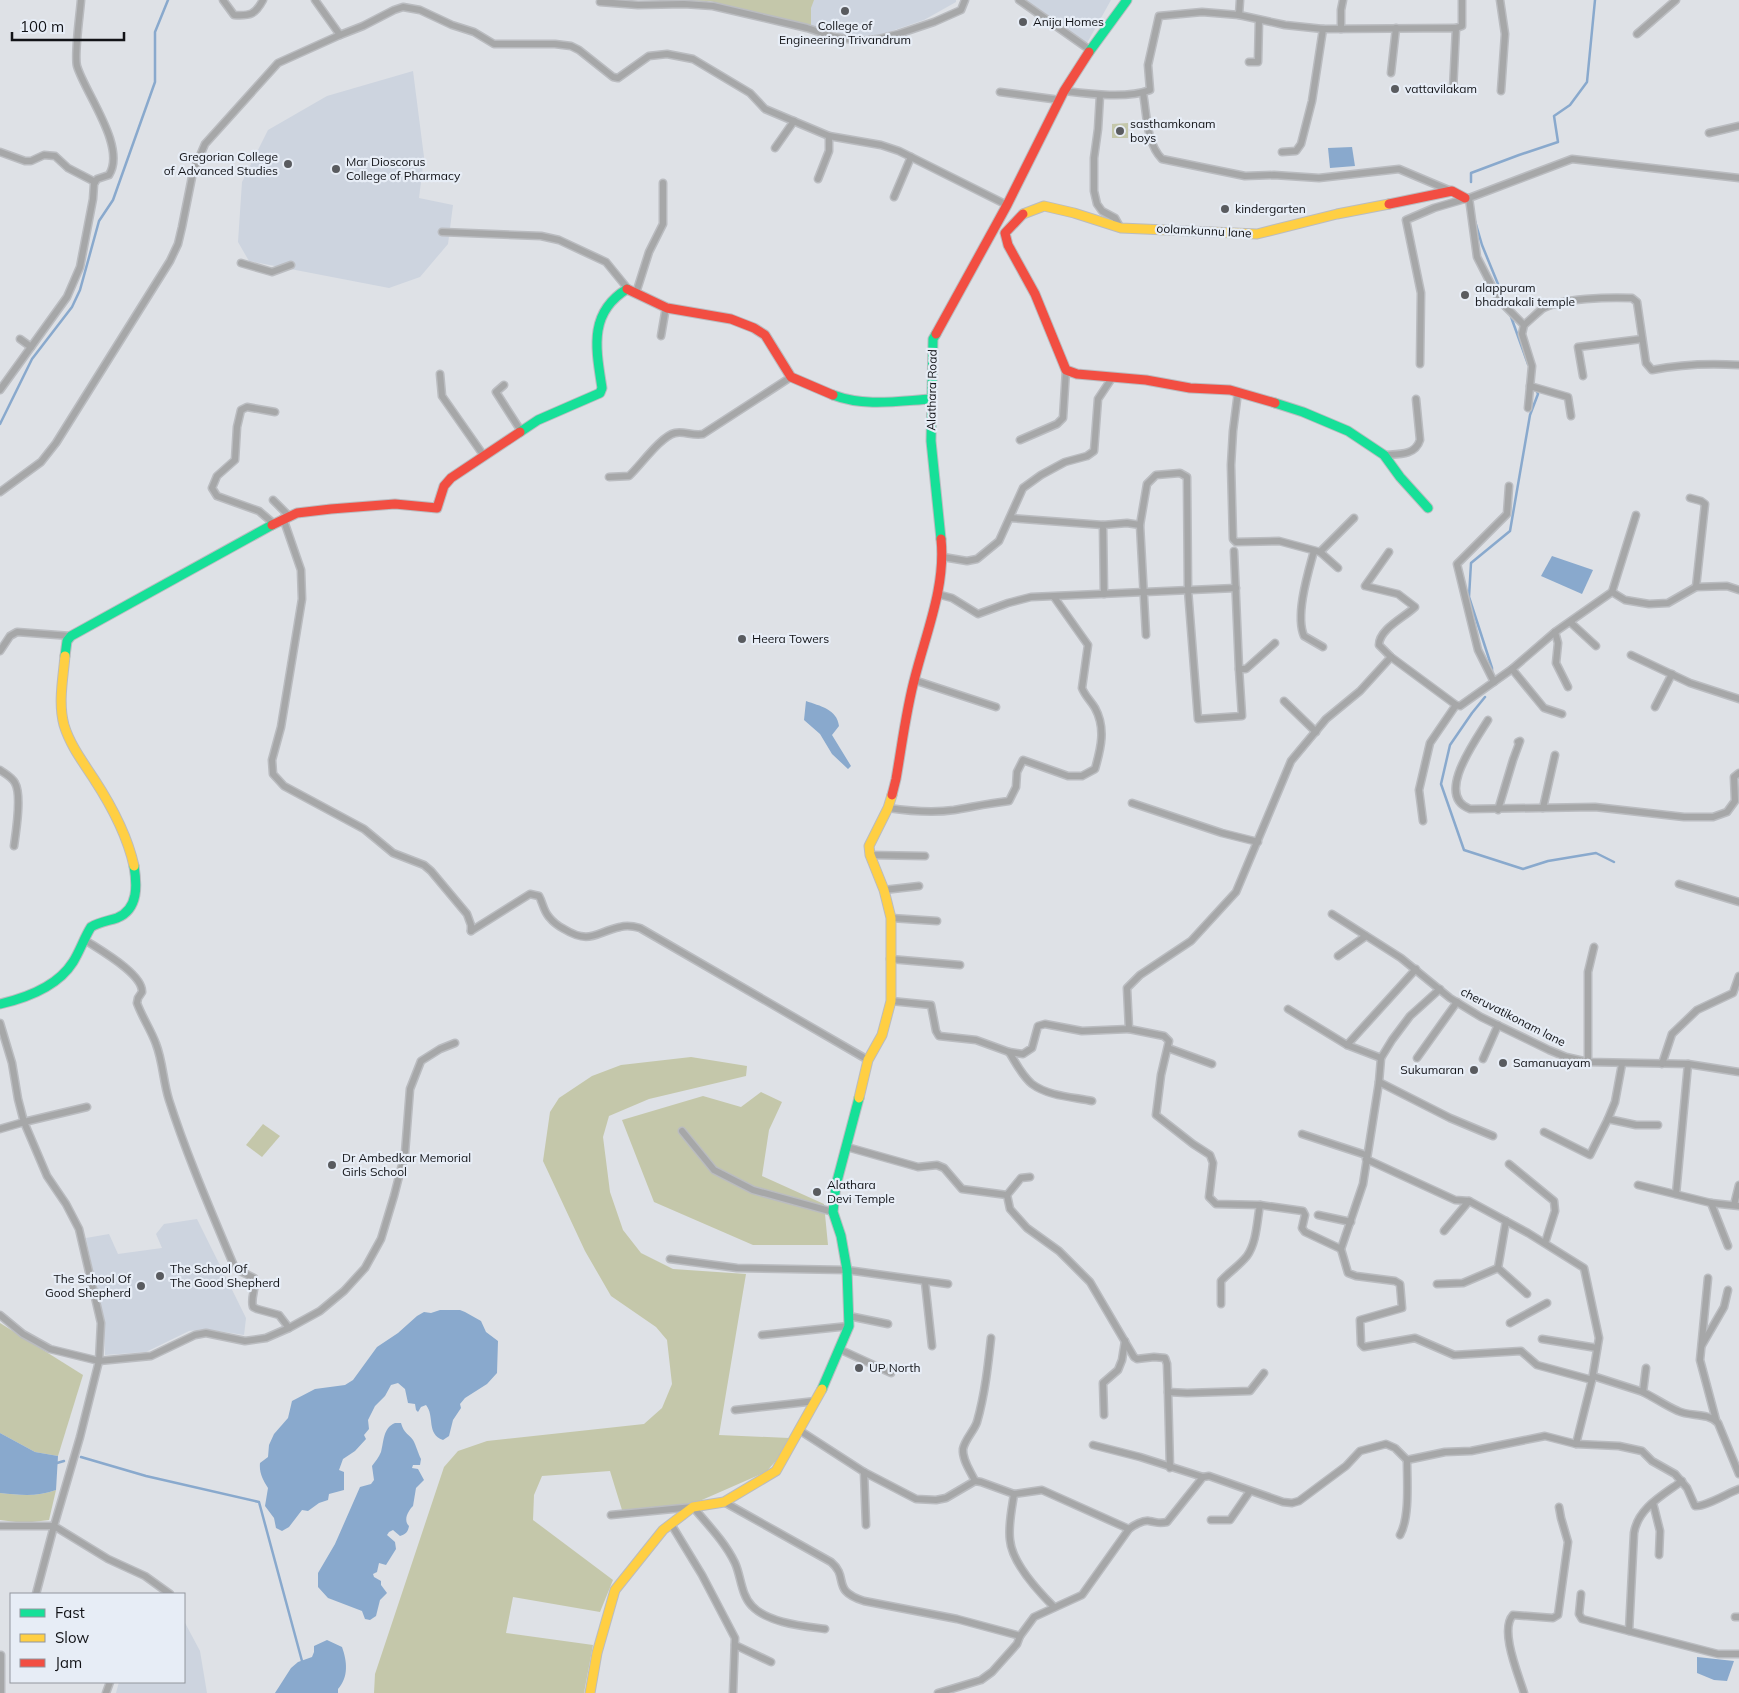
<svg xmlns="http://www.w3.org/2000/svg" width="1739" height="1693" font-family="Mulish,sans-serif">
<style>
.built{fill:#cdd4df}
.green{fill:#c4c7aa}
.water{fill:#89a9cd}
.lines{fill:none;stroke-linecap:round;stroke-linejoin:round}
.stream{stroke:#89a9cd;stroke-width:2.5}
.street-casing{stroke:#babcc0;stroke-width:9}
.fast-casing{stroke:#babcc0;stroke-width:11}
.slow-casing{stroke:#babcc0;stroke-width:11}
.jam-casing{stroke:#babcc0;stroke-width:11}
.street{stroke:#a6a7a8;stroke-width:6}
.fast{stroke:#16e098;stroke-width:9}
.slow{stroke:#ffcf43;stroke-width:9}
.jam{stroke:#f24e42;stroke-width:9}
.poi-dot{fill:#595b5f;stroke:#e7edf6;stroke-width:2}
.labels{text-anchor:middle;stroke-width:4.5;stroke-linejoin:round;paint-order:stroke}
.poi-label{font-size:12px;fill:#121317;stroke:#e7edf6;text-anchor:start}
.street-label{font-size:12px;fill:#121317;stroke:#e7edf6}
</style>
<rect width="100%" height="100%" fill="#dee1e6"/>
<g class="built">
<polygon points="674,0 956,0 956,2 924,20 877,36 846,35 710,1"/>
<polygon points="1024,0 1111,0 1087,43"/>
<polygon points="413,71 424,157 419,198 453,205 448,244 420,277 389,288 249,261 238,242 242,182 268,130 327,96"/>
<polygon points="197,1219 246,1318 244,1335 205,1329 189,1331 146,1352 105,1355 104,1325 86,1238 109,1234 118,1254 162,1248 156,1234 164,1224"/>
<polygon points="184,1621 200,1651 207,1693 116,1693 119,1682 184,1682"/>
</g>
<g class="green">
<polygon points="674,0 814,0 811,8 811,27 710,1"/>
<polygon points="1128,123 1128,138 1112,138 1112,124"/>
<polygon points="691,1057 747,1066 746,1076 649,1099 609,1116 603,1137 610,1192 623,1230 641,1253 673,1269 746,1274 719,1435 789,1438 782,1454 766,1472 711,1496 688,1506 622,1510 610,1471 542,1476 534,1495 533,1520 613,1580 600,1612 513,1597 506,1633 593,1645 584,1693 374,1693 375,1674 444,1467 458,1451 487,1441 644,1424 662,1408 672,1384 667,1340 656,1327 611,1296 585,1251 543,1161 550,1112 559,1098 592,1076 621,1065"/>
<polygon points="761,1092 782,1102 769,1130 762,1176 824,1204 828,1245 753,1245 654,1202 622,1120 703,1096 741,1107"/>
<polygon points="263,1124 280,1136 262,1157 246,1145"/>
<polygon points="0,1323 83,1375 58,1456 35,1452 0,1433"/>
<path d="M56,1490L49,1520L24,1523L0,1520V1493C19,1495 38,1497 56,1490Z"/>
</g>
<g class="water">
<polygon points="1352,147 1355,166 1330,168 1328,148"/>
<polygon points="1552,556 1593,570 1582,594 1541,576"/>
<path d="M806,701C820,706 837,709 839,726L832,735L851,766L848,769L832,754L820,734L804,720Z"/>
<path d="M440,1310H460L465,1312L481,1321L486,1332L498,1341L497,1373L487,1384L465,1398L460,1404L461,1408L453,1420L449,1436L443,1440C426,1434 435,1416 426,1405L421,1407L418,1412L416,1410L415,1404L408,1403L405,1389L398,1383L391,1385L385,1396L375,1406L368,1420L369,1429L364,1435L366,1439L355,1451L343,1459L339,1470L344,1472V1490L329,1494L328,1500L319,1503L308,1511L302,1510L289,1527L282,1531L276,1528L274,1518L265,1506L268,1488C263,1480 259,1473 260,1463L268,1457L269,1445L274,1434L288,1418L292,1401L315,1389L345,1385L353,1380L377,1347L398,1333L417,1316L424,1312L431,1313Z"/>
<path d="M395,1423H401C404,1434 408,1433 413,1440C416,1445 418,1453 421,1459L420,1465H413L412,1468L418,1469L424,1480L416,1488L413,1506C408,1511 403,1520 409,1526C408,1532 406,1534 400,1536L393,1530L389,1532L387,1535L395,1542L396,1549L386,1565L379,1563L377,1572L373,1574L374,1577L381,1581V1585L387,1593L380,1600L376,1616L370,1620L365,1619L362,1611L328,1598L318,1587V1573L335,1544L360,1487L371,1484L374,1480L372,1466C375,1462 379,1457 381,1452C384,1441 383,1428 395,1423Z"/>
<path d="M0,1433L35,1452L58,1456L56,1490C38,1497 19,1495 0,1493Z"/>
<path d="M327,1640L342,1647C347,1661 349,1677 338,1689V1693H275L291,1668L298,1662L312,1657L314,1652V1646Z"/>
<polygon points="1697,1657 1734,1661 1727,1681 1714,1680 1697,1673"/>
</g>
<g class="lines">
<g class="stream">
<polyline points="1471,182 1471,173 1519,155 1558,142 1554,116 1570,105 1587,82 1595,0"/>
<polyline points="1475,221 1482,245 1500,289"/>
<polyline points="1510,314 1528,364"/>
<polyline points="0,424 32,359 72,307 80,290 99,221 113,200 155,82 155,32 168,0"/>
<polyline points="1492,672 1492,668 1469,597 1471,563 1510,531 1530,415 1538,394 1536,389"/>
<polyline points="1485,697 1472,713 1450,745 1441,784 1464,850 1523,869 1548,861 1596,853 1614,862"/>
<polyline points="81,1457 146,1476 259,1502 302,1661"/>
<polyline points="57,1463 64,1461"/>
</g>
<g class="street-casing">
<g id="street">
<path d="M223,0L234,15C250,16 255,15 263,0"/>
<polyline points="315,0 340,35 363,26 394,10 403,7 420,10 452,25 474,32 494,44 555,44 571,46 579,50 613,77 618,78 649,56 667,54 693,59 750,93 765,109 829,136 881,145 899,151 1007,205"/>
<polyline points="1019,0 1090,50"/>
<polyline points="1500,0 1505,34 1501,91"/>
<polyline points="600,2 638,5 684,4 713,6 807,28 835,37 860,41 878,39 898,34 934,22 961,10 965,0"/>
<polyline points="1239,15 1285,25 1323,29 1456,28 1453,90"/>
<polyline points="1456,28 1462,26 1462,0"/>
<polyline points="1341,29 1341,10 1343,0"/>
<polyline points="1637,34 1676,0"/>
<polyline points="1249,62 1258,62 1259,20"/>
<polyline points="1391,73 1396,28"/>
<path d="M1064,91C1089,94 1127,99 1150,90L1148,65L1159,16L1202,12L1239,15L1240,0"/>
<polyline points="1000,92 1060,100"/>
<path d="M1143,93C1147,114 1146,143 1162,159L1245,176L1274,175L1319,178L1399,169L1451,191"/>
<polyline points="1100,95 1098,129 1094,158 1094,191 1097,204 1102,211 1115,218 1120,227"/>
<polyline points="1709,133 1739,126"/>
<polyline points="775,148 794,121"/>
<polyline points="0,152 25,161 31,161 44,155 55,156 68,168 95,182"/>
<polyline points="1282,152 1296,151 1301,144 1312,101 1323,29"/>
<path d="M1739,178L1572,159L1469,198L1477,257L1499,300L1524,325C1530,320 1536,314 1542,309C1560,298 1611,297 1632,298L1637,302L1646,363L1652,370C1682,364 1708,363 1739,365"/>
<polyline points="818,179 829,151 829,136"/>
<polyline points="894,197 911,157"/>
<polyline points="442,232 541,236 559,240 606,262 628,289"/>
<polyline points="241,263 272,272 291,265"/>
<polyline points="636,293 649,252 663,224 663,183"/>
<polyline points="1524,325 1522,334 1532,366 1528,408"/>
<polyline points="661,336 666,307"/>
<polyline points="20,339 31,347"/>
<polyline points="1420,364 1421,293 1406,220 1434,208 1468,198"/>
<polyline points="440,374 442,396 484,456"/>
<polyline points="1583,376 1578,347 1642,339"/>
<polyline points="504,385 496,392 521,431"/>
<polyline points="1530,386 1568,397 1571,416"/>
<path d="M0,390L67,297L80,267L93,199L94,184L97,179L109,175C127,147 85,93 77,66C74,55 80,14 81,0"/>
<polyline points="1238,392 1233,431 1231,465 1233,539 1236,542 1279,541 1320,552 1338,568"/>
<polyline points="1020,440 1057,424 1063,418 1066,370"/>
<path d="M1384,455C1398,454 1415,456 1420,440L1416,399"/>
<path d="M609,477L629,476C640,466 661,436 675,433C684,431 693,436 703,434L791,377"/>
<polyline points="0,492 41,462 56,443 170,261 178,244 182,227 193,172 205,144 278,63 340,35"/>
<polyline points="1690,498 1701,501 1705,504 1696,587"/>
<polyline points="273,500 289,516"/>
<polyline points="283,518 301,570 302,599 281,727 272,760 273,774 284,786 364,829 393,853 424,865 431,871 467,914 471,925 471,931"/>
<polyline points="1010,518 1103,525"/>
<polyline points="273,523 259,511 217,496 212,488 217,476 235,460 237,427 241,410 247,407 275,412"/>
<polyline points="1234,551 1239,669"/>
<path d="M1314,551C1308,573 1295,615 1304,636L1323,647"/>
<polyline points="1320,552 1354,518"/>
<path d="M1389,552L1365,586L1398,594L1415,607C1405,617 1379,629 1379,645L1391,657L1456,705L1460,706L1512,669L1555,632L1612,592L1625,600L1649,604L1668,603L1696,587L1727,586L1739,590"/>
<polyline points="943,557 967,561 977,559 999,541 1023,488 1041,475 1065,462 1087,456 1094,451 1098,399 1112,378"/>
<polyline points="1612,592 1636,515"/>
<polyline points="937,594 952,598 978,614 1008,603 1031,597 1236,588"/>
<polyline points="1104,594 1103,525 1127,523 1140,525"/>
<polyline points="1570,622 1596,646"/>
<polyline points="1555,632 1558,643 1556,663 1568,687"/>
<polyline points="1146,635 1140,525 1147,484 1156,475 1180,473 1187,477 1188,590 1198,719 1242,716 1239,669 1246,669 1275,643"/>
<polyline points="0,651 10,636 17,632 71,636"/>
<polyline points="1631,655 1690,683 1739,699"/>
<polyline points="1512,669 1544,708 1562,714"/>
<polyline points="914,680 996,707"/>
<polyline points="1494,682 1478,650 1457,564 1507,514 1509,486"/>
<polyline points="1284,701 1316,732"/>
<polyline points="1655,707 1672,674"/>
<path d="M1488,720C1476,740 1434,796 1470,809L1595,807L1684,817H1713L1727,812L1735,801L1734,777L1739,773"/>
<path d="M0,770C5,774 12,777 15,783C22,795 16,832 14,846"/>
<polyline points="1132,803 1222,833 1258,842"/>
<path d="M888,808C909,811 933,813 954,810C972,807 990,803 1009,801L1016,787L1017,772L1023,760L1068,776H1082L1095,769C1101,748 1106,728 1095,708C1091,701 1085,696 1082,688L1088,645L1054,597"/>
<polyline points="1543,808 1555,755"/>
<polyline points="1498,810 1513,760 1520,741 1518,742"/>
<polyline points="1423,821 1419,790 1430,743 1456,705"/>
<polyline points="870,855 925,856"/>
<polyline points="1679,884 1739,902"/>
<polyline points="884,890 919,886"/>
<polyline points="1332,914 1401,958 1450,998 1481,1017 1549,1050 1566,1057 1588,1062 1688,1064 1739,1072"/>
<polyline points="891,918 937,921"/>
<path d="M471,931L530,894L539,896C543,903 543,910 549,917C553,922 558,926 564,929C590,945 596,932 620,927C627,925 633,926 640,928L868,1060"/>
<path d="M85,940C100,950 143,974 142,992L138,998L137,1003C142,1017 151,1030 156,1044C163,1062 163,1081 169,1100C187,1156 211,1211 234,1266L240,1271L254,1278C257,1288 250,1297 253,1307L257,1309L279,1315L289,1328"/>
<polyline points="1338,956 1366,936"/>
<polyline points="890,959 960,965"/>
<polyline points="891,1001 931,1005 936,1031 939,1036 976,1040 1009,1052 1023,1054 1032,1048 1038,1026 1045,1024 1082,1031 1129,1029 1127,988 1140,975 1191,941 1236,892 1291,761 1326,719 1360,691 1391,657"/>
<polyline points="1288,1009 1347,1045 1381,1058"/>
<polyline points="0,1023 12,1063 18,1099 24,1122 47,1176 66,1204 79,1229 101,1323 99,1361 80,1437 54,1526 108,1559 145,1576 170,1594"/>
<polyline points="1129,1029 1164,1036 1169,1041 1161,1075 1156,1115 1193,1144 1210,1155 1213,1163 1209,1197 1216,1204 1260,1205 1303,1211 1305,1215 1302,1228 1305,1232 1341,1249 1363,1184 1379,1082 1381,1058 1392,1040 1410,1016 1440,989"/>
<polyline points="1347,1045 1416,969"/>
<polyline points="1168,1048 1212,1064"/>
<path d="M1009,1052C1016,1063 1022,1076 1032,1084C1048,1096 1072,1097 1092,1101"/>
<polyline points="1417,1058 1457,1002"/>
<polyline points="1483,1059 1498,1025"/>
<polyline points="1588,1062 1588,972 1594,947"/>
<polyline points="1622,1064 1615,1102 1608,1119 1636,1125 1658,1125"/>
<polyline points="1662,1064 1672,1034 1697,1010 1733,993 1739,976"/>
<polyline points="1379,1082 1450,1118 1493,1136"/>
<polyline points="0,1129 24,1122 87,1107"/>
<polyline points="682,1131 714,1170 753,1190 833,1212"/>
<polyline points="1544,1132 1590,1155 1608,1119"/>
<polyline points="1302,1134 1366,1155"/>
<polyline points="847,1147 918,1167 937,1165 944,1168 962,1189 1007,1195 1010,1209 1027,1228 1059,1251 1090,1282 1134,1357 1137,1359 1154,1357 1165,1358 1167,1364 1168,1392 1187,1393 1250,1391 1264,1373"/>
<polyline points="1366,1159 1455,1200 1469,1201 1528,1233 1584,1268 1599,1338 1592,1380 1576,1444"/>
<polyline points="1509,1164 1554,1201 1555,1211 1545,1243"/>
<polyline points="1638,1185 1711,1203 1739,1206"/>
<polyline points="1676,1194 1688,1064"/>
<polyline points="1007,1195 1021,1178 1030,1177"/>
<polyline points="1711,1203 1728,1246"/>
<polyline points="1734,1205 1739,1185"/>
<polyline points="1318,1215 1351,1222"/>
<polyline points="1506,1221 1498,1268 1527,1294"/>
<polyline points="1444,1231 1469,1201"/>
<polyline points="1341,1249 1348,1273 1356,1276 1395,1281 1400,1284 1402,1308 1360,1320 1361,1344 1364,1347 1415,1338 1454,1355 1521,1351 1537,1365 1592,1380"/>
<polyline points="670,1259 737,1268 847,1270 948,1284"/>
<polyline points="1708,1278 1700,1360 1716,1420"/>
<polyline points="925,1282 932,1346"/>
<polyline points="1437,1284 1463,1283 1498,1268"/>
<path d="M1221,1304V1281C1229,1272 1239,1266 1247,1256C1257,1242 1257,1220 1260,1205"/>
<polyline points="0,1315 23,1334 50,1349 99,1361 151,1356 195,1335 206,1333 245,1341 266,1338 289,1328 320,1311 344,1291 365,1268 381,1239 394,1196 405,1153 410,1089 421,1061 440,1049 455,1043"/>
<polyline points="849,1316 888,1324"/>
<polyline points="1510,1323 1547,1303"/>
<polyline points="762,1335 849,1326"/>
<polyline points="1542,1339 1597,1348"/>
<polyline points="1702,1345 1724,1307 1728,1290"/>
<polyline points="839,1349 891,1373"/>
<path d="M1646,1368L1643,1392C1655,1398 1666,1406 1678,1411C1691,1417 1707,1412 1718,1423L1739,1474"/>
<polyline points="1593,1376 1643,1392"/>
<polyline points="1168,1392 1170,1468"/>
<polyline points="735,1410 816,1401"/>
<polyline points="1104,1415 1103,1383 1118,1370 1122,1360 1125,1341"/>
<path d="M799,1430L864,1472L916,1499L936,1500L946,1498L975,1481L981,1482L1014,1494C1012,1508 1008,1525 1010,1540C1012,1563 1038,1591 1054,1607"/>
<polyline points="1093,1445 1140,1457 1203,1477"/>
<polyline points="864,1472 866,1525"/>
<path d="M975,1481C971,1472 962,1460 963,1449C965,1439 974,1431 977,1422C985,1394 988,1366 991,1338"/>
<polyline points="1014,1494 1042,1490 1129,1529"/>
<path d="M724,1502L831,1562C850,1578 830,1590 864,1601L957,1619L1020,1636"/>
<polyline points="1653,1503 1660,1531 1659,1555"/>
<path d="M611,1515L693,1507C708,1525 725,1542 735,1563C741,1576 741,1595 752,1606C768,1623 803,1626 825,1629"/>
<polyline points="1211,1520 1230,1520 1250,1491"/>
<polyline points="671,1524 702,1575 735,1638 733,1693"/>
<polyline points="0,1526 54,1526 36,1594"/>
<path d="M1400,1535C1410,1517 1407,1481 1407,1460"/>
<polyline points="1581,1594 1579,1614 1582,1619 1718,1654 1739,1654"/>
<polyline points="1735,1617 1739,1617"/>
<path d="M1629,1631L1634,1533C1638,1508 1663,1495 1682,1481"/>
<polyline points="735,1645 771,1662"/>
<polyline points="1,1693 1,1655"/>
<polyline points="106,1693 110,1682"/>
<path d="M938,1693L981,1680L992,1672L1017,1644L1020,1636L1034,1617L1082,1595L1129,1529C1134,1525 1143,1520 1149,1521C1157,1522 1158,1524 1167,1522L1203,1477L1209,1476L1283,1502L1292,1503L1299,1501L1346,1466L1360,1451L1386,1444L1395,1448L1407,1460L1445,1452L1471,1451L1545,1436L1576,1444L1619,1446L1642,1451L1652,1461L1675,1474L1687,1488L1695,1506C1705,1507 1728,1493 1739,1489"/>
<path d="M1524,1693C1519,1676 1499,1630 1513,1615L1553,1618L1558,1615L1568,1542L1561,1518L1559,1507"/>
</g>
</g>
<g class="fast-casing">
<g id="fast">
<polyline points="1089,52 1127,0"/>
<polyline points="936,334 933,339 931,441 941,539"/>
<path d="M833,395C865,407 898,401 931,399"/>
<polyline points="1275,403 1303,412 1348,431 1384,455 1400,477 1428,508"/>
<path d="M520,432L538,420L600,393L602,388C596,349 588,313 627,289"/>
<polyline points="65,656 67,641 71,636 272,525"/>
<path d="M0,1004C26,998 58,986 73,962C80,951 84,938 91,927C99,922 108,921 117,918C139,909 137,884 134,866"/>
<polyline points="822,1389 849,1326 847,1270 841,1236 833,1212 836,1185 859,1098"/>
</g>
</g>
<g class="slow-casing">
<g id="slow">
<polyline points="1023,214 1044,206 1074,213 1121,228 1257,234 1337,214 1389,204"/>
<path d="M65,656C63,679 58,703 64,725C70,745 83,762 94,779C111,805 127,834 134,866"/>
<polyline points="859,1098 868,1060 882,1035 891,1001 891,918 884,890 870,855 869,846 888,808 892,795"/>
<polyline points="590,1693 597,1653 615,1590 663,1530 693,1507 724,1502 776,1471 822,1389"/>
</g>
</g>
<g class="jam-casing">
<g id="jam">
<polyline points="1389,204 1452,191 1465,198"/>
<polyline points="1023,214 1005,233 1008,245 1035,294 1066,370 1077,374 1146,380 1190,388 1230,390 1275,403"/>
<polyline points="627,289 667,308 731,319 754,328 765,335 791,377 833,395"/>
<polyline points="936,334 1007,205 1064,91 1089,52"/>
<polyline points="272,525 297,513 331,509 395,504 437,508 444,486 451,478 520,432"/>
<path d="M892,795L896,779C902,745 906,710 915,677C926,633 946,586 941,539"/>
</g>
</g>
<use href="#street" class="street"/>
<use href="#fast" class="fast"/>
<use href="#slow" class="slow"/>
<use href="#jam" class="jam"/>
</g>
<g class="poi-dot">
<circle cx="845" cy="11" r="5"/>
<circle cx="1023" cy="22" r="5"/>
<circle cx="1395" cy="89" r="5"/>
<circle cx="1120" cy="131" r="5"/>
<circle cx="288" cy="164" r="5"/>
<circle cx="336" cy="169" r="5"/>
<circle cx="1225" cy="209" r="5"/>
<circle cx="1465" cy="295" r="5"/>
<circle cx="742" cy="639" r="5"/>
<circle cx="1503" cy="1063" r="5"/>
<circle cx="1474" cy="1070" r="5"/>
<circle cx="332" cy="1165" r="5"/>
<circle cx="817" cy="1192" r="5"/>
<circle cx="160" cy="1276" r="5"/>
<circle cx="141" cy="1286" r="5"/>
<circle cx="859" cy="1368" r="5"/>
</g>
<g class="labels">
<g class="poi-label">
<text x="1033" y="26">Anija Homes</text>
<text x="845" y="30" text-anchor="middle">College of<tspan x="845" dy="14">Engineering Trivandrum</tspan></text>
<text x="1405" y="93">vattavilakam</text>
<text x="1130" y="128">sasthamkonam<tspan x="1130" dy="14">boys</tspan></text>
<text x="278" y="161" text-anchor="end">Gregorian College<tspan x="278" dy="14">of Advanced Studies</tspan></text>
<text x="346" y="166">Mar Dioscorus<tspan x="346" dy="14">College of Pharmacy</tspan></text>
<text x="1235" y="213">kindergarten</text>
<text x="1475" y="292">alappuram<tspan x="1475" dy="14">bhadrakali temple</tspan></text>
<text x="752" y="643">Heera Towers</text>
<text x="1513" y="1067">Samanuayam</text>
<text x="1464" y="1074" text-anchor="end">Sukumaran</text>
<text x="342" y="1162">Dr Ambedkar Memorial<tspan x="342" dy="14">Girls School</tspan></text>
<text x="827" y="1189">Alathara<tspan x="827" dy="14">Devi Temple</tspan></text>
<text x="170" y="1273">The School Of<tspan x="170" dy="14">The Good Shepherd</tspan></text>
<text x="131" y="1283" text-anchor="end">The School Of<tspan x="131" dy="14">Good Shepherd</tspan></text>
<text x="869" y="1372">UP North</text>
</g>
<g class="street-label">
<text transform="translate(1204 231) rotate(3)" y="4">oolamkunnu lane</text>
<text transform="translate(932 390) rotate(-89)" y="4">Alathara Road</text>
<text transform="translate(1513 1017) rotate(27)" y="4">cheruvatikonam lane</text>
</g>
</g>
<rect x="10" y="1593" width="175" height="90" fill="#e7edf6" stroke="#92969d"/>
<rect x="20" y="1609" width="25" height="8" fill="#16e098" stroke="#92969d"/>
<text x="55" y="1618" font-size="15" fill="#121317">Fast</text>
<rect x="20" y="1634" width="25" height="8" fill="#ffcf43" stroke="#92969d"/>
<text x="55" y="1643" font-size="15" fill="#121317">Slow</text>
<rect x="20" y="1659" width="25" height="8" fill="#f24e42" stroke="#92969d"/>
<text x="55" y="1668" font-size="15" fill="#121317">Jam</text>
<path d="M12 32v8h112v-8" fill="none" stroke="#121317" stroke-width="2.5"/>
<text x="20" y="32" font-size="15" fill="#121317" stroke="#e7edf6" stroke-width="4" paint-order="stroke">100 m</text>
</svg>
